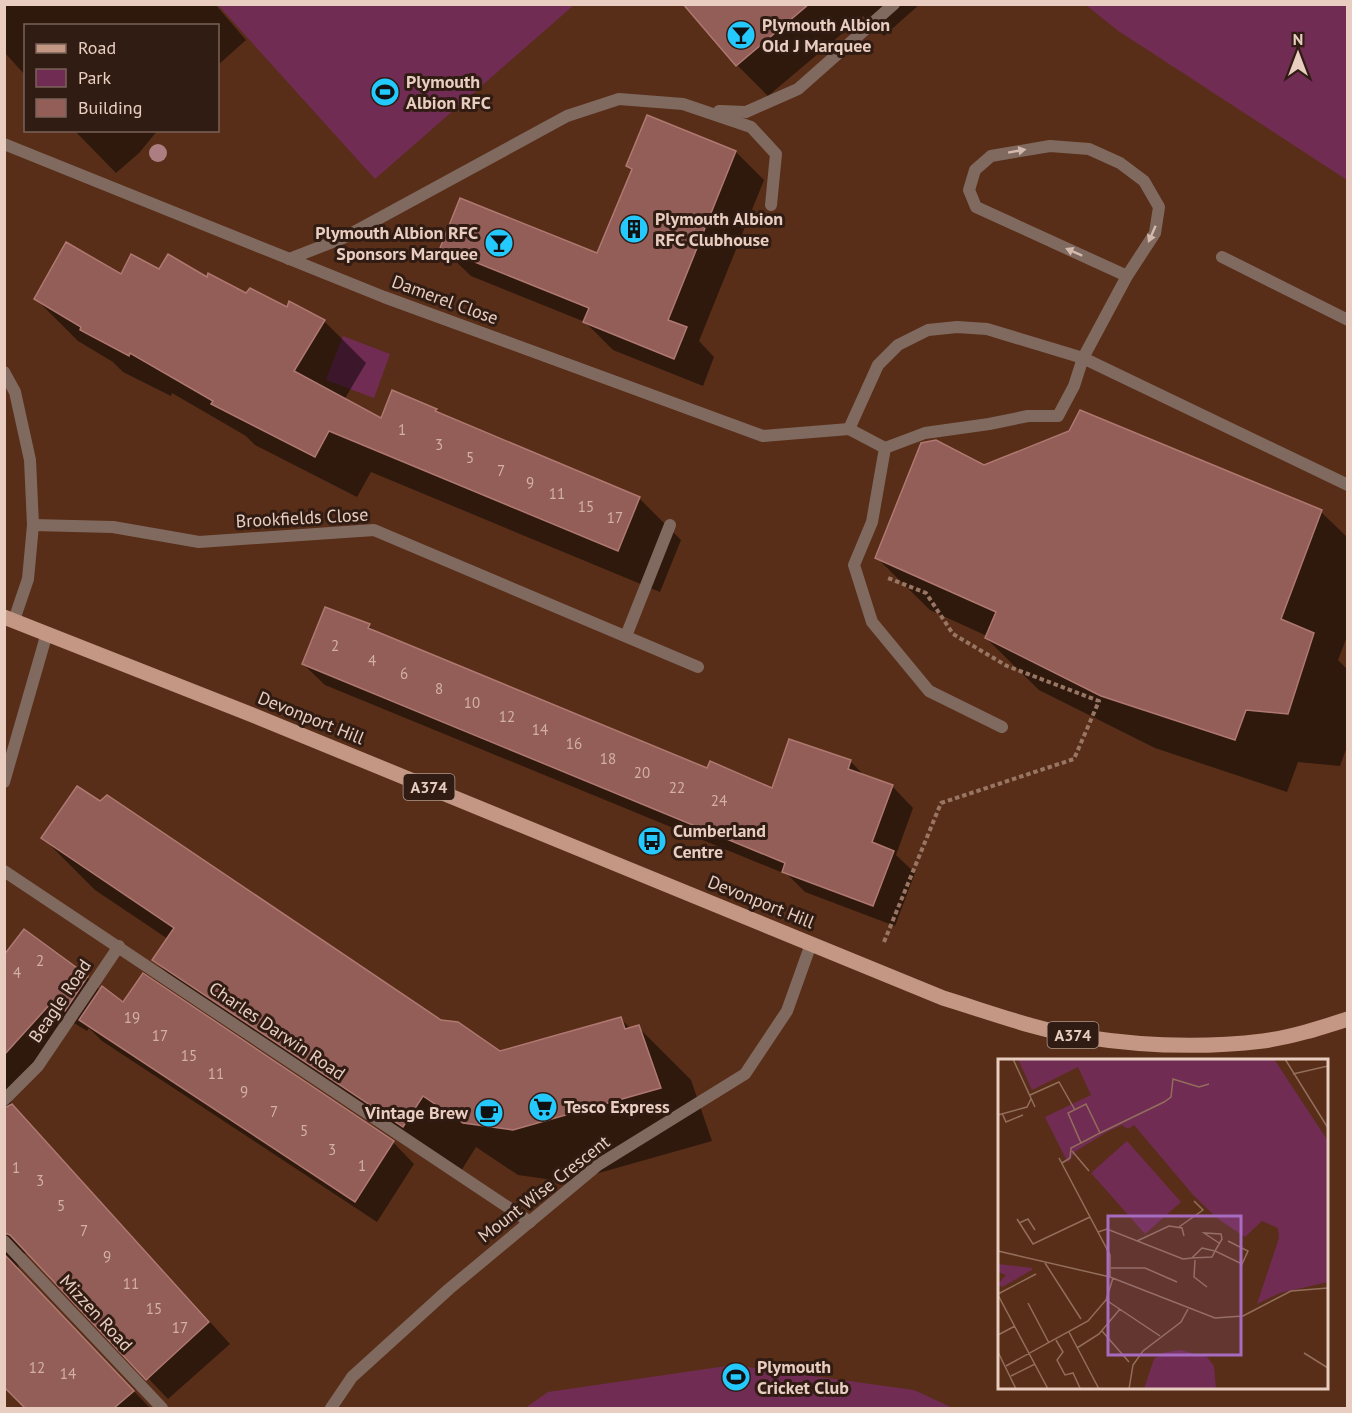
<svg xmlns="http://www.w3.org/2000/svg" width="1352" height="1413" font-family="'PT Sans',sans-serif">
<style>
.green{fill:#712c54}
.shadow{fill:#0007}
.building{fill:#935e58;stroke:#af7871;stroke-width:1.5}
.lines{fill:none;stroke-linecap:round;stroke-linejoin:round}
.path{stroke:#997664;stroke-width:4;stroke-dasharray:4.5 3;stroke-linecap:butt}
.lane{stroke:#806a60;stroke-width:12}
.street{stroke:#806a60;stroke-width:12}
.primary{stroke:#c39783;stroke-width:15}
.tree{fill:#ac7e82}
.oneway{fill:#d3b9ad}
.labels{text-anchor:middle;stroke-width:6;stroke-linejoin:round;paint-order:stroke}
.number-label{font-size:15px;fill:#d3b1a6}
.shield{fill:#301c13;stroke:#b1988c;stroke-width:1.5}
.shield-label{font-size:16px;font-weight:bold;fill:#e8cdc0}
.poi-label{font-size:18px;font-weight:bold;fill:#e8cdc0;stroke:#301c13;text-anchor:start}
.street-label{font-size:18px;fill:#e8cdc0;stroke:#301c13}
.inset-road{fill:none;stroke:#926e5b;stroke-width:1.5}
.view{fill:#a76cbf;fill-opacity:0.15;stroke:#a76cbf;stroke-width:3}
.inset-edge{fill:none;stroke:#e8cdc0;stroke-width:3}
</style>
<rect width="100%" height="100%" fill="#582e18"/>
<g class="green">
<polygon points="218,5 574,5 375,179"/>
<polygon points="1086,5 1347,5 1347,180 1117,30"/>
<polygon points="343,336 390,354 374,398 326,380"/>
<polygon points="733,1365 914,1390 953,1408 525,1408 548,1392"/>
</g>
<g class="shadow">
<polygon points="4,4 215,4 246,40 218,65 218,26 26,26 26,76 4,52"/>
<polygon points="685,4 920,4 884,36 863,16 768,96 737,65"/>
<polygon points="74,130 158,130 139,153 116,173"/>
<polygon points="736,152 764,180 699,341 714,357 703,386 613,350 585,322 471,276 442,248 598,255 632,171 627,166"/>
<polygon points="159,271 207,279 247,295 324,321 366,363 344,400 381,421 436,410 441,415 639,498 681,540 660,592 371,472 357,497 255,445 246,436 172,393 171,396 123,372 113,362 78,341 36,299 122,276"/>
<polygon points="984,466 1321,512 1348,538 1348,634 1338,660 1348,670 1348,744 1340,766 1298,762 1287,792 1155,748 1039,690 986,638 987,636 930,610 877,558"/>
<polygon points="369,626 376,632 708,770 773,790 790,741 851,762 866,777 892,786 913,808 896,855 915,873 895,926 805,892 788,875 325,685 303,664"/>
<polygon points="43,838 440,1022 500,1053 621,1019 631,1029 638,1027 691,1080 712,1141 567,1182 518,1175 476,1147 456,1179 207,1012 154,960 168,939 95,890"/>
<polygon points="24,931 88,978 101,991 393,1142 414,1164 377,1222 102,1041 89,1028 87,1031 74,1023 7,1098 230,1344 168,1399 31,1256 25,1253 17,1260 19,1270 150,1408 28,1408 4,1383 4,956"/>
</g>
<g class="building">
<polygon points="683,4 809,4 736,66"/>
<polygon points="647,115 736,151 668,320 687,327 674,359 583,322 589,308 440,248 460,198 597,253 632,169 626,166"/>
<polygon points="66,242 121,274 131,254 159,269 168,254 207,277 208,273 246,293 250,288 287,307 289,301 325,320 294,371 381,418 392,390 437,409 435,411 640,497 618,551 329,431 315,457 211,404 213,401 130,353 129,356 80,330 81,327 34,299"/>
<polygon points="1080,410 1322,510 1281,619 1314,633 1288,714 1246,710 1235,740 1101,696 985,638 996,612 875,558 921,443 936,440 984,465 1069,431"/>
<polygon points="325,607 370,624 368,628 707,768 710,761 772,788 789,739 851,760 848,769 893,785 872,842 894,851 873,906 782,872 785,863 302,664"/>
<polygon points="77,786 100,801 107,795 441,1020 458,1022 500,1051 621,1017 625,1029 639,1025 661,1088 513,1130 463,1123 423,1096 403,1127 152,960 174,928 41,838"/>
<polygon points="24,929 88,976 65,1011 52,1002 4,1055 4,955"/>
<polygon points="143,973 394,1141 355,1202 79,1020 102,986 123,1002"/>
<polygon points="12,1104 209,1322 146,1380 10,1235 4,1233 4,1108"/>
<polygon points="4,1254 134,1391 114,1408 25,1408 4,1387"/>
</g>
<g class="lines">
<polyline class="path" points="884,942 941,803 1074,759 1099,701 1007,666 953,634 926,593 888,578"/>
<g class="lane">
<polyline points="719,111 746,112 798,89 894,4"/>
<polyline points="1222,257 1348,320"/>
<polyline points="289,259 343,238 567,116 619,99 683,104 751,127 776,154 771,205"/>
<polyline points="1127,276 976,207 969,190 975,170 991,156 1050,146 1089,149 1120,163 1144,181 1159,207 1155,233 1127,276 1083,358 1348,485"/>
<polygon points="957,327 987,329 1083,358 1074,386 1058,416 1028,416 989,424 925,433 885,448 849,429 878,365 898,345 928,330"/>
<polyline points="885,448 872,522 854,565 872,622 929,691 1002,727"/>
</g>
<g class="street">
<polyline points="4,144 384,297 763,436 849,429"/>
<polyline points="4,372 15,392 30,460 33,525 28,579 14,620"/>
<polyline points="33,525 113,527 199,542 374,530 698,667"/>
<polyline points="626,636 670,525"/>
<polyline points="4,782 47,633"/>
<polyline points="4,871 530,1222"/>
<polyline points="4,1100 38,1066 119,946"/>
<polyline points="4,1241 162,1408"/>
<polyline points="331,1408 352,1377 449,1289 598,1165 745,1074 787,1011 811,944"/>
</g>
<path class="primary" d="M4,617L250,714L943,998C989,1012 1036,1030 1084,1037C1142,1046 1205,1048 1263,1041C1292,1037 1320,1028 1348,1019"/>
</g>
<circle class="tree" cx="158" cy="153" r="9"/>
<defs><path id="oneway-solid" d="M-6-.8H1V-3.2L6.5 0L1 3.2V.8H-6Z" transform="scale(1.5)"/></defs>
<g class="oneway">
<use href="#oneway-solid" transform="translate(1017 151) rotate(-10)"/>
<use href="#oneway-solid" transform="translate(1152 234) rotate(114)"/>
<use href="#oneway-solid" transform="translate(1074 252) rotate(-156)"/>
</g>
<defs>
<g id="bar-disc" transform="scale(1.5)"><circle r="9.5" fill="#24c9fe" stroke="#301c13"/><path d="M-6-5H6L.8 .8V4.5H3.5V6h-7V4.5H-.8V.8Z" fill="#111"/></g>
<g id="stadium-disc" transform="scale(1.5)"><circle r="9.5" fill="#24c9fe" stroke="#301c13"/><path d="M0-5a6.5 5 0 1 0 0 10a6.5 5 0 1 0 0-10ZM-3.5-1.8h7v3.6h-7Z" fill="#111"/></g>
<g id="building-disc" transform="scale(1.5)"><circle r="9.5" fill="#24c9fe" stroke="#301c13"/><path d="M-4-6H4V6H1V3H-1V6H-4ZM-2.5-4.3h1.7v1.8h-1.7ZM.8-4.3h1.7v1.8H.8ZM-2.5-1h1.7V.8h-1.7ZM.8-1h1.7V.8H.8Z" fill="#111"/></g>
<g id="bus-disc" transform="scale(1.5)"><circle r="9.5" fill="#24c9fe" stroke="#301c13"/><path d="M-5-6H5V4H4V6H2V4H-2V6H-4V4H-5ZM-3.5-4V0h7V-4ZM-3.5 1.2v1.5H-2V1.2ZM2 1.2v1.5H3.5V1.2Z" fill="#111"/></g>
<g id="supermarket-disc" transform="scale(1.5)"><circle r="9.5" fill="#24c9fe" stroke="#301c13"/><path d="M-6-5.5h2.5l.6 2H6L4.5 2H-2.5L-4.4-4H-6ZM-1.5 3.2a1.3 1.3 0 1 0 .1 0ZM3 3.2a1.3 1.3 0 1 0 .1 0Z" fill="#111"/></g>
<g id="cafe-disc" transform="scale(1.5)"><circle r="9.5" fill="#24c9fe" stroke="#301c13"/><path d="M-5.5-4.5H6V0H3Q3 3.5 0 3.5H-2.5Q-5.5 3.5-5.5 0ZM3-3.2v2h1.7v-2ZM-6 4.5H4V6H-6Z" fill="#111"/></g>
</defs>
<g fill-rule="evenodd">
<use href="#bar-disc" x="741" y="35"/>
<use href="#stadium-disc" x="385" y="92"/>
<use href="#building-disc" x="634" y="229"/>
<use href="#bar-disc" x="499" y="243"/>
<use href="#bus-disc" x="652" y="841"/>
<use href="#supermarket-disc" x="543" y="1107"/>
<use href="#cafe-disc" x="489" y="1113"/>
<use href="#stadium-disc" x="736" y="1377"/>
</g>
<g class="labels">
<g class="number-label">
<text x="402" y="435">1</text>
<text x="439" y="450">3</text>
<text x="470" y="463">5</text>
<text x="501" y="476">7</text>
<text x="530" y="488">9</text>
<text x="557" y="499">11</text>
<text x="586" y="512">15</text>
<text x="615" y="523">17</text>
<text x="335" y="651">2</text>
<text x="372" y="666">4</text>
<text x="404" y="679">6</text>
<text x="439" y="694">8</text>
<text x="472" y="708">10</text>
<text x="507" y="722">12</text>
<text x="540" y="735">14</text>
<text x="574" y="749">16</text>
<text x="608" y="764">18</text>
<text x="642" y="778">20</text>
<text x="677" y="793">22</text>
<text x="719" y="806">24</text>
<text x="40" y="966">2</text>
<text x="17" y="978">4</text>
<text x="132" y="1023">19</text>
<text x="160" y="1041">17</text>
<text x="189" y="1061">15</text>
<text x="216" y="1079">11</text>
<text x="244" y="1097">9</text>
<text x="274" y="1117">7</text>
<text x="304" y="1136">5</text>
<text x="332" y="1155">3</text>
<text x="362" y="1171">1</text>
<text x="16" y="1173">1</text>
<text x="40" y="1186">3</text>
<text x="61" y="1211">5</text>
<text x="84" y="1236">7</text>
<text x="107" y="1262">9</text>
<text x="131" y="1289">11</text>
<text x="154" y="1314">15</text>
<text x="180" y="1333">17</text>
<text x="37" y="1373">12</text>
<text x="68" y="1379">14</text>
</g>
<g class="shield">
<rect x="403.5" y="774" width="51" height="26" rx="4.5"/>
<rect x="1047.5" y="1022" width="51" height="26" rx="4.5"/>
</g>
<g class="shield-label">
<text x="429" y="793">A374</text>
<text x="1073" y="1041">A374</text>
</g>
<g class="poi-label">
<text x="762" y="31">Plymouth Albion<tspan x="762" dy="21">Old J Marquee</tspan></text>
<text x="406" y="88">Plymouth<tspan x="406" dy="21">Albion RFC</tspan></text>
<text x="655" y="225">Plymouth Albion<tspan x="655" dy="21">RFC Clubhouse</tspan></text>
<text x="478" y="239" text-anchor="end">Plymouth Albion RFC<tspan x="478" dy="21">Sponsors Marquee</tspan></text>
<text x="673" y="837">Cumberland<tspan x="673" dy="21">Centre</tspan></text>
<text x="564" y="1113">Tesco Express</text>
<text x="468" y="1119" text-anchor="end">Vintage Brew</text>
<text x="757" y="1373">Plymouth<tspan x="757" dy="21">Cricket Club</tspan></text>
</g>
<g class="street-label">
<text transform="translate(445 300) rotate(20)" y="6">Damerel Close</text>
<text transform="translate(302 518) rotate(-3)" y="6">Brookfields Close</text>
<text transform="translate(311 718) rotate(22)" y="6">Devonport Hill</text>
<text transform="translate(761 902) rotate(22)" y="6">Devonport Hill</text>
<text transform="translate(60 1001) rotate(-56)" y="6">Beagle Road</text>
<text transform="translate(277 1031) rotate(34)" y="6">Charles Darwin Road</text>
<text transform="translate(544 1189) rotate(-38)" y="6">Mount Wise Crescent</text>
<text transform="translate(96 1313) rotate(47)" y="6">Mizzen Road</text>
</g>
</g>
<g transform="translate(998 1059)">
<rect width="330" height="330" fill="#582e18"/>
<path d="M20,0H276L330,82V223L282,234L259,245L281,179L280,169L264,162L247,178L220,160L196,137L136,66L130,70L124,66L109,73L78,92L70,104L47,58L93,36L80,8L34,31ZM129,82L183,143L147,175L93,114ZM0,205L34,209V211L4,228L0,225L8,216L0,213ZM182,291L209,298L216,307L218,330H146L156,300L164,294Z" fill="#712c54"/>
<path class="inset-road" d="M15,0L37,48M287,0L330,69M295,15L330,7M32,36L61,23L77,51M4,54L8,63L25,56M0,56L29,48L33,40M102,74L166,43L173,38L175,20L201,28L211,25M74,92L91,112M61,99L112,196V218M64,104L72,99L73,89L83,84L70,54L88,45L102,74L83,84M19,160L35,185L92,158M21,164L30,160L37,171M181,168L205,151L196,142M100,173L109,170L185,200L194,199M139,182L171,167L184,169L186,177M221,184L206,174L223,175L224,180L217,192L244,205L250,192L230,182M204,189L217,192L214,198L194,199ZM0,192L112,218L217,259L245,257L293,232L330,229M197,201L196,218L209,228M47,204L83,260M113,209H147L179,223M0,235L38,215M0,236L50,330M108,241L162,277M30,244L51,284M104,272L131,303M71,273L101,330M0,276L17,267M58,281L65,293L59,301L67,316L75,314L82,329M79,289L101,275L122,250M0,293L18,330M306,294L330,309M8,307L90,262L108,241L115,219M13,317L37,305M131,330L135,306L145,292L183,263L190,250"/>
<path class="view" d="M110,157H243V296H110Z"/>
<rect width="330" height="330" class="inset-edge"/>
</g>
<rect width="1352" height="1413" fill="none" stroke="#e8cdc0" stroke-width="12"/>
<rect x="24" y="24" width="195" height="108" fill="#301c13" stroke="#7a6358" stroke-width="1.5"/>
<rect x="36" y="44" width="30" height="9" fill="#c39783" stroke="#7a6358" stroke-width="1.5"/>
<text x="78" y="54" font-size="18" fill="#e8cdc0">Road</text>
<rect x="36" y="69" width="30" height="18" fill="#712c54" stroke="#7a6358" stroke-width="1.5"/>
<text x="78" y="84" font-size="18" fill="#e8cdc0">Park</text>
<rect x="36" y="99" width="30" height="18" fill="#935e58" stroke="#7a6358" stroke-width="1.5"/>
<text x="78" y="114" font-size="18" fill="#e8cdc0">Building</text>
<g transform="translate(1298 54)" stroke="#301c13" stroke-width="4.5" paint-order="stroke">
<path d="M0-4.5L10 22L0 15L-10 22Z" fill="#e8cdc0"/>
<text y="-9" font-size="16" font-weight="bold" text-anchor="middle" fill="#e8cdc0">N</text>
</g>
</svg>
